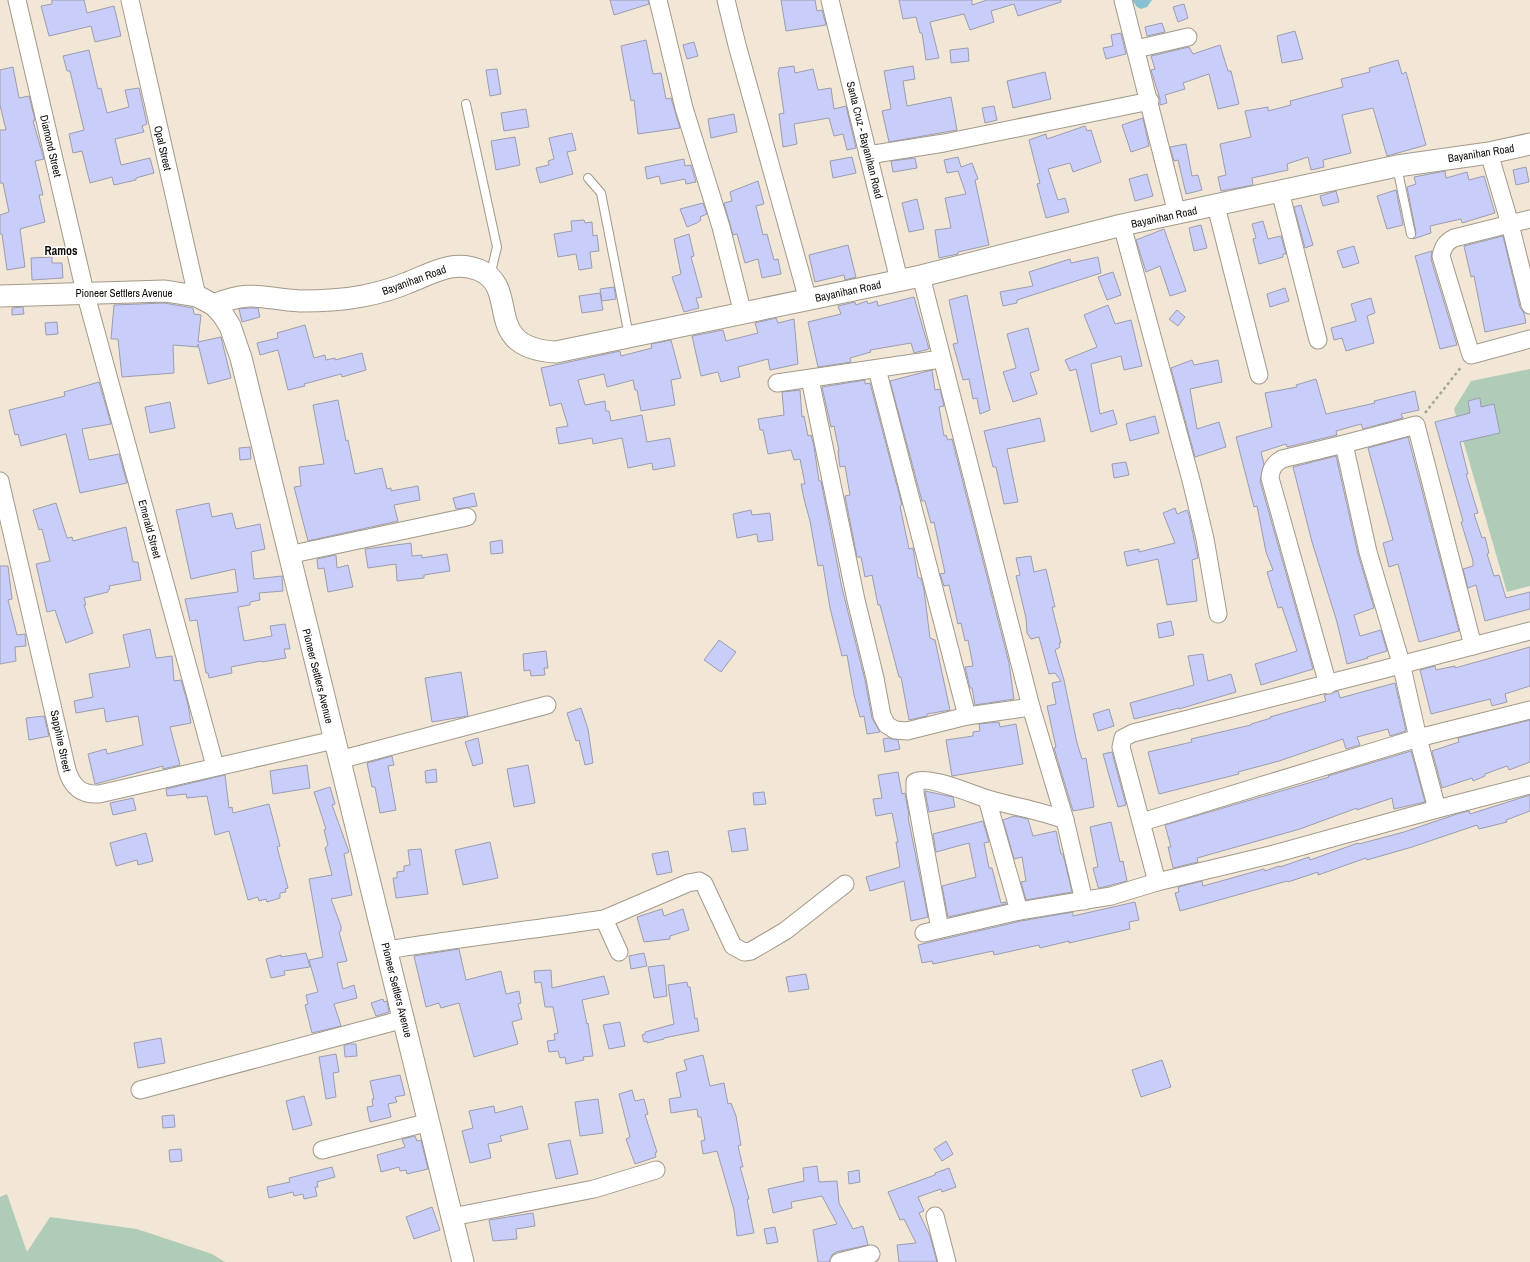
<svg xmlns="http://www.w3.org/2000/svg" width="1530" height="1262" font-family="'Archivo Narrow',sans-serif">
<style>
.green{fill:#afccb8}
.water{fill:#87c1d0}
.building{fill:#c9cdfa;stroke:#9b9daf}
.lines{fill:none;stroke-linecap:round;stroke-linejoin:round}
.service-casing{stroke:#a39888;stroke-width:10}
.minor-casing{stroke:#a39888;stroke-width:19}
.tertiary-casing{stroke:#a39888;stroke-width:23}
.path{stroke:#aba395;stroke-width:2.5;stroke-dasharray:3 3;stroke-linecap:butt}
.service{stroke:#fff;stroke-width:8}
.minor{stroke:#fff;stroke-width:17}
.tertiary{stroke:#fff;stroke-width:21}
.labels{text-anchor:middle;stroke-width:3;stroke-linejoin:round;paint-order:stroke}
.street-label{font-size:11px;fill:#100d07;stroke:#fff}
.neighbourhood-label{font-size:12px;font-weight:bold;fill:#100d07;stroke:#fff}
</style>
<rect width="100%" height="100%" fill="#f2e7d6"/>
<g class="green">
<polygon points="1530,369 1530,586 1507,592 1454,409 1471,381"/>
<polygon points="7,1194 27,1252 50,1217 137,1229 212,1254 225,1262 0,1262 0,1197"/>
</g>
<polygon class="water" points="1132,0 1152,0 1147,7 1141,9 1137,7"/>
<g class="building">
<polygon points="52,0 84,0 87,13 114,6 121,36 95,42 91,26 49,36 41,6 52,4"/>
<polygon points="610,0 648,0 649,4 614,15"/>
<polygon points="781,0 815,0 817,11 822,10 826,25 786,31"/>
<polygon points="899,0 972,0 972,5 987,0 1061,0 1061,2 1018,16 1014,4 991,11 994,22 970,30 964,14 930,22 939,58 926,60 922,33 920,33 916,17 903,19"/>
<polygon points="1184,4 1188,18 1178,22 1173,7"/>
<polygon points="1162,23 1165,32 1147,36 1145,27"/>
<polygon points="1295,31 1303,59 1282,63 1277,36"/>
<polygon points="1121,33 1126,54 1106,59 1103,48 1113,46 1111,35"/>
<polygon points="646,40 653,74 661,73 666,99 671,98 680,128 638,134 634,100 631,101 621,46"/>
<polygon points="694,42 698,56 687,59 683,45"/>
<polygon points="1220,45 1228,71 1231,71 1239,104 1218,109 1209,74 1183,83 1185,89 1165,95 1167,103 1160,105 1160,99 1151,70 1155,69 1151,56 1189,47 1193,54"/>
<polygon points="968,48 969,61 951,63 950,50"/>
<polygon points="89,50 98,89 101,88 107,113 129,107 125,90 139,88 147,124 142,126 144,132 115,139 121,165 150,158 154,173 136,178 136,180 114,185 112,177 90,183 82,151 73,153 69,134 84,130 70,71 67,71 63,56"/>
<polygon points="1398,60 1402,74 1406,72 1426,145 1387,156 1373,108 1342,115 1351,153 1323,160 1324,167 1311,170 1308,157 1287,164 1288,170 1252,178 1253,185 1221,191 1218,177 1226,175 1220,144 1251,137 1245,111 1268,107 1268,111 1291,105 1290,101 1343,87 1341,79 1370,72 1369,68"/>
<polygon points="794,66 795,73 813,69 818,90 831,88 834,109 846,106 856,148 847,150 843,134 834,136 829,118 794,124 797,144 783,147 779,114 784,113 778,72 779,71 779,68"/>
<polygon points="913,66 915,79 903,81 907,106 951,97 957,130 889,142 882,111 891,109 884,71"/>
<polygon points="13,67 19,98 29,96 35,120 33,121 44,159 35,161 43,195 39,195 45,222 20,229 25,267 7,270 2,234 0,234 0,215 9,212 3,183 0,183 0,130 6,130 0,105 0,70"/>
<polygon points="497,69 501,94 490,96 486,70"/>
<polygon points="1045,72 1051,99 1013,108 1007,81"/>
<polygon points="994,106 997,120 985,123 982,108"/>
<polygon points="526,109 529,127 504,131 501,113"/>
<polygon points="734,114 737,132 711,138 708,119"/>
<polygon points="1143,118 1149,146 1131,152 1122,125"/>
<polygon points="1085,126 1087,131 1091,130 1101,162 1073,172 1070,163 1048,169 1058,200 1065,198 1069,212 1046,218 1037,184 1040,183 1029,140 1046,134 1047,139"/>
<polygon points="572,133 576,150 567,152 573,174 540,183 536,168 549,165 548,161 554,159 549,138"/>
<polygon points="515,137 520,165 496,170 491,141"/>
<polygon points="1186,144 1192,176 1198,175 1202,190 1186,194 1178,160 1174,161 1170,147"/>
<polygon points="852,157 856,173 833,178 830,161"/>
<polygon points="958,157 961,167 972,163 978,179 975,180 989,245 958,252 958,254 939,258 935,230 951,228 945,198 966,194 958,171 947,173 944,160"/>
<polygon points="915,158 917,168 893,172 891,161"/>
<polygon points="684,159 685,166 691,165 696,182 686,184 685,179 661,184 659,176 647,179 645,167"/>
<polygon points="1526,167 1529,182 1516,185 1513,170"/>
<polygon points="1445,171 1446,178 1467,172 1469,180 1484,176 1495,213 1462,223 1461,219 1430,226 1431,233 1413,239 1416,233 1407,187 1416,184 1414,177"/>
<polygon points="1147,174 1153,196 1135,201 1129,179"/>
<polygon points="758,181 764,204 756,206 763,235 767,234 774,260 778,259 781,274 762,278 758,259 745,263 737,234 733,235 724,203 732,201 730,192"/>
<polygon points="1396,190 1403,225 1387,229 1377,196"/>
<polygon points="1336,191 1339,202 1323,206 1320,196"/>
<polygon points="917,199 924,229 909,232 902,203"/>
<polygon points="703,203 707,214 700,217 701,220 697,223 687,227 680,209"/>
<polygon points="1301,205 1313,245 1305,248 1294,207"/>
<polygon points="584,220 585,223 592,222 593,236 597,235 599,251 590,252 592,268 579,270 576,254 558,257 554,234 572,231 571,221"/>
<polygon points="1263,221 1268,239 1281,236 1286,254 1283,254 1283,257 1259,264 1253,239 1256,238 1252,224"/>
<polygon points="1201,225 1207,248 1194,251 1189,228"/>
<polygon points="1164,229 1186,291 1170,296 1160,266 1146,272 1136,240"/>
<polygon points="689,234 694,256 691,257 702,297 696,298 699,308 684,312 672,277 681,274 674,239"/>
<polygon points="1503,236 1520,307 1524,313 1526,323 1485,332 1474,276 1471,277 1464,246"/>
<polygon points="848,245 856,277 845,280 844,275 815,282 809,255"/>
<polygon points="1354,246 1359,263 1343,268 1337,251"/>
<polygon points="1432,251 1431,259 1457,345 1440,349 1415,256"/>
<polygon points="52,257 52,263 62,263 63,278 32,280 31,258"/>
<polygon points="1098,257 1101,273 1017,300 1017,303 1003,306 1000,292 1033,286 1029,272 1070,259 1071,263"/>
<polygon points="1113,272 1121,295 1107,300 1098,277"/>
<polygon points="614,287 616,299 602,301 600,289"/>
<polygon points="1285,288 1289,301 1270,307 1267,294"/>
<polygon points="600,293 603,310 582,313 579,296"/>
<polygon points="967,295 990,410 980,414 977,398 973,399 969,379 963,380 953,344 958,343 949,300"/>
<polygon points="914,297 929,349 914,353 911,343 870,350 871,352 850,358 851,362 818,367 808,322 841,314 838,306 855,302 856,305 867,301 868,304 877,301 878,306"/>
<polygon points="1371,298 1375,313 1367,316 1374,343 1346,351 1342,338 1334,340 1331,328 1356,321 1351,304"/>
<polygon points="164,303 193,308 194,314 201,315 198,342 221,337 231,378 208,384 198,344 198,347 173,345 174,373 122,377 118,339 111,339 114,305"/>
<polygon points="1108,305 1115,324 1131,320 1142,366 1124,370 1121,356 1091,364 1100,414 1113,410 1117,424 1091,432 1076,369 1070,371 1065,360 1097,347 1084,315"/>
<polygon points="23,307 24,314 12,315 12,308"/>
<polygon points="248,308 258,308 260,317 242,322 239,309"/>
<polygon points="1177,310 1185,317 1178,326 1169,319"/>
<polygon points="776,318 778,323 794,319 798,364 770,370 768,359 738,367 740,377 721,382 718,372 701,376 692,336 723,330 726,341 758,333 755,323"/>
<polygon points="57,322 58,334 46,335 45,323"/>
<polygon points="305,325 314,358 325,355 326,360 335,358 335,360 362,353 366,370 342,377 341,374 304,384 305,386 288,390 278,350 260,355 257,343 278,338 277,333"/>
<polygon points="1028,328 1039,370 1030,373 1037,394 1013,402 1003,372 1016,368 1007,334"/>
<polygon points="671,340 681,378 671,380 675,405 641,411 637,390 635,390 633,380 607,387 604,374 578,380 585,405 605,401 606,411 609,411 611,421 642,415 647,442 670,438 675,466 653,470 652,463 628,468 622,438 593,444 592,438 559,444 556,428 568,426 561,403 550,406 541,368 620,351 621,356 652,348 651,344"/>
<polygon points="1192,360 1194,365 1218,360 1222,382 1190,389 1197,429 1219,422 1226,447 1195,457 1171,368"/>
<polygon points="932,370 935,390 940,389 944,406 939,407 944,436 946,435 948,440 952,439 1009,663 1014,699 975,705 972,688 970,688 965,667 973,666 968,640 965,641 961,623 958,624 949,585 944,586 940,574 945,573 934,522 931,523 925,501 922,501 890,381"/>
<polygon points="1316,379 1326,414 1375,403 1374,401 1415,391 1419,410 1401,414 1403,418 1363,429 1361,424 1336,431 1337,435 1287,447 1286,444 1261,452 1264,464 1260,481 1313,669 1261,685 1255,664 1297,651 1282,607 1278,608 1267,572 1273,570 1266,552 1257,506 1254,507 1236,437 1272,427 1265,393 1297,387 1296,385"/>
<polygon points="865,380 865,384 870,383 902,505 900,506 909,549 913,548 918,578 921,578 924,590 930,638 935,640 950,710 927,714 927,716 909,720 901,677 899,677 880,605 878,605 872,575 865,577 861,557 857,557 845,496 850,495 845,466 840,467 838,451 839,451 834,426 831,427 822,387"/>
<polygon points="99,382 111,424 82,429 89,460 119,454 127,483 80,493 66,434 21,446 18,434 15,435 9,410 65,396 64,392"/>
<polygon points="800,390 802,417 804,416 808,436 811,435 814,446 819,481 821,481 842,588 865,680 872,718 880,732 867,734 864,716 860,717 854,695 847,655 842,656 830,608 823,565 818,566 810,521 804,499 801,484 805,484 800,459 794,460 791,450 768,454 763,430 760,430 758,419 784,415 782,392"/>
<polygon points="1480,398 1481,407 1494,404 1500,433 1460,442 1468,474 1466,474 1478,513 1474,514 1482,538 1485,537 1489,553 1487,554 1494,576 1499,575 1506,598 1530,592 1530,609 1485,621 1476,585 1468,588 1463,569 1473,566 1473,561 1461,522 1463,521 1435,422 1470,413 1468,401"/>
<polygon points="338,400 346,441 348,440 355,474 382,468 387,489 391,488 391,491 418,486 420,500 394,505 398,521 308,541 294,487 301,486 299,467 324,464 313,405"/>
<polygon points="170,402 175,428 150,433 145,407"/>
<polygon points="1155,416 1159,433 1130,441 1126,424"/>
<polygon points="1040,418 1045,441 1007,449 1018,502 1004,504 996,467 993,467 984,431"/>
<polygon points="1408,437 1459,631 1419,642 1398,564 1389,567 1383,543 1393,540 1368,448"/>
<polygon points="250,447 251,459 240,460 239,448"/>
<polygon points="1336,456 1358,554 1374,608 1354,615 1360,636 1381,630 1387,651 1367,657 1368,658 1347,664 1337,622 1312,542 1293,467"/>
<polygon points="1126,462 1129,475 1114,478 1112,464"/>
<polygon points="474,493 477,506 456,509 453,498"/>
<polygon points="56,503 67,538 72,537 73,541 126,527 133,562 138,562 141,580 109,586 110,589 108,590 108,592 84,598 86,605 84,605 93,633 66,643 55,610 47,612 36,564 50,561 42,529 39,530 33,510"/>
<polygon points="209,503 212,517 232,513 236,529 260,524 265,549 251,552 254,579 282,576 283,591 259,593 260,600 250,602 250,605 238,607 244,641 272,636 270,626 285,624 290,649 284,649 286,658 262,662 261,661 231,667 232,673 209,678 208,673 206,673 197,620 190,621 185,599 238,592 235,569 191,579 176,510"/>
<polygon points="1175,508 1177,514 1187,510 1189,515 1198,558 1192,560 1197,601 1167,605 1158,559 1127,566 1124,552 1139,549 1139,552 1175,543 1163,513"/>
<polygon points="751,510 752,515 770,513 773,540 758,542 757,534 737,538 733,514"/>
<polygon points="502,540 503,553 491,554 490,542"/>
<polygon points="411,543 412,556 422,555 422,558 447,554 450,571 424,575 424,578 397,581 396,564 368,568 365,549"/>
<polygon points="336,555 337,568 348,565 353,587 328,592 324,568 318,569 317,559"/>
<polygon points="1031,556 1034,572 1046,569 1055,607 1052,607 1061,643 1059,643 1060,647 1055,650 1064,680 1077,743 1082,759 1086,758 1094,807 1073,811 1054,748 1056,747 1047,706 1056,704 1052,683 1061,681 1055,673 1049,674 1039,637 1031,639 1027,633 1026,618 1016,576 1020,575 1016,558"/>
<polygon points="0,566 8,566 12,599 8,600 17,635 25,634 26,646 15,647 16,661 0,664"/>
<polygon points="1171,621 1174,635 1159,638 1157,624"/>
<polygon points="150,629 156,658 172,656 174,681 181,680 188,704 191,723 170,727 180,765 163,769 163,766 95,784 88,754 106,749 107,754 143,745 138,716 106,722 104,708 76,713 74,701 93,697 89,674 130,667 123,635"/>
<polygon points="719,640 736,652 721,672 704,660"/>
<polygon points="1530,647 1530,686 1505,694 1507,702 1492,706 1490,699 1431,714 1420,670 1435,666 1436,670 1455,666 1455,668"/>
<polygon points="546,651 548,668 544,668 545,675 531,676 530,670 524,671 523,654"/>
<polygon points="1203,654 1208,681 1231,674 1236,692 1179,709 1179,708 1134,719 1130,703 1194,685 1188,656"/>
<polygon points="461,672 468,716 432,722 425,678"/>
<polygon points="1395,683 1406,731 1390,736 1388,729 1357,737 1360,745 1346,749 1343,739 1279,761 1238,772 1239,774 1159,794 1148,752 1192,742 1191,739 1251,725 1251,724 1271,718 1270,717 1326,701 1324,695 1338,691 1340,698"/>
<polygon points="581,708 588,729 593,763 585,765 579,740 576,741 567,713"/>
<polygon points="1109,709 1114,726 1098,731 1093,714"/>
<polygon points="44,716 49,736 29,740 26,718"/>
<polygon points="1530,720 1530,762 1509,770 1507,766 1485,774 1485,776 1473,781 1472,778 1442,788 1432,751 1459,742 1458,738"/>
<polygon points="999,722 1000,727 1016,724 1023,764 952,776 946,740 973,736 973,732 980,731 979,724"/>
<polygon points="478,738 483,763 473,766 465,742"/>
<polygon points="888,738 898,740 900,749 885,752 883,739"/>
<polygon points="1411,751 1425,802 1394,809 1392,798 1357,810 1357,808 1300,829 1197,858 1198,862 1173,868 1168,847 1171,847 1165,825 1329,777 1328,776"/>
<polygon points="1112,752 1126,805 1118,807 1103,754"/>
<polygon points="392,756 394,765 388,766 396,810 380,813 375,787 372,787 367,763"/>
<polygon points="307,765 310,788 273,794 270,771"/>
<polygon points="528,765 535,803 514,807 507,769"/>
<polygon points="436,769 437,782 426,783 425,771"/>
<polygon points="898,772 902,794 905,793 909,816 908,817 928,917 911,921 904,881 870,891 866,877 900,867 896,842 898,842 892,813 876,816 873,799 882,798 878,775"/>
<polygon points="225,775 229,808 232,807 233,813 269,804 280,846 277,847 288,888 285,889 286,892 280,893 280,898 267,902 266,899 259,901 258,897 248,900 229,831 215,835 207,796 187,798 186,794 167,796 166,789"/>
<polygon points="330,787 335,804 332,805 349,852 344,854 352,895 331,899 341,926 341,931 339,932 347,961 337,963 343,989 354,985 357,998 334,1004 341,1026 312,1033 305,1005 308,1004 306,995 318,992 309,960 323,957 309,879 332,875 325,848 328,845 324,830 326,829 314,792"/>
<polygon points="925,791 953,797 955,807 929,812"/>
<polygon points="764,792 766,804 754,805 753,793"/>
<polygon points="1530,795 1530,811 1506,820 1507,822 1479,829 1477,825 1412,847 1367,860 1366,858 1318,875 1318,872 1288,882 1287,881 1180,911 1175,893 1179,892 1178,887 1202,881 1203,886 1264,869 1265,871 1279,866 1280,867 1309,857 1310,860 1358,843 1359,844 1404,832 1460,813 1469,811 1470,814"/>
<polygon points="133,798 136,810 113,815 110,803"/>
<polygon points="1014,816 1028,819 1033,836 1056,831 1061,854 1063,854 1072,892 1026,900 1021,882 1026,881 1022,857 1014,859 1003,820"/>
<polygon points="983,821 989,842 984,843 989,868 992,868 1001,903 1006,902 1006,904 948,917 942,886 976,877 969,843 936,852 933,834"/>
<polygon points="1111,822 1120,862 1123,861 1127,881 1100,888 1098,887 1093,868 1098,867 1090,827"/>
<polygon points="745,828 748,850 732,852 728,831"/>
<polygon points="146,833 153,861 138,865 137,860 116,866 110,843"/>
<polygon points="490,842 498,878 463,885 455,850"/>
<polygon points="421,849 428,894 396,898 393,878 397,878 397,872 404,871 404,866 410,865 408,850"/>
<polygon points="668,851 672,872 657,875 652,854"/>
<polygon points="1135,902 1139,920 1129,922 1130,929 1069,943 1069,941 1040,948 1039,945 994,955 993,951 933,964 932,961 922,963 918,945 1021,921 1073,912 1073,916"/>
<polygon points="662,909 664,916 683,909 689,930 670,936 670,939 644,942 637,917"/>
<polygon points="459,949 466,980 501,971 506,994 519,991 521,1003 518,1004 522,1019 512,1022 518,1044 474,1057 459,1003 441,1008 439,1003 426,1007 414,956"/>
<polygon points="306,953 310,967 284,971 285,975 271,978 266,959 281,955 281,957"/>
<polygon points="644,953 647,966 631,969 629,956"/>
<polygon points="664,965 667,996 654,998 648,967"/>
<polygon points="551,970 552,988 604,976 609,994 582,1000 587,1024 588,1023 593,1056 583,1057 584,1060 566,1064 565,1057 560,1058 558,1051 549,1052 547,1041 555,1040 554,1034 558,1033 553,1007 545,1007 541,982 535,983 534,971"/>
<polygon points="806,974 809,989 789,992 786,977"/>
<polygon points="687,982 688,987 690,987 695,1019 697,1018 699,1031 664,1038 664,1039 647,1043 647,1041 644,1042 642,1035 645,1034 645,1032 674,1024 668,985"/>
<polygon points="383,999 384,1002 387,1001 389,1012 376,1016 371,1003"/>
<polygon points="620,1022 625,1046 609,1049 603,1025"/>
<polygon points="161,1038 165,1063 138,1068 134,1043"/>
<polygon points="348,1044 356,1044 357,1056 345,1057 344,1046"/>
<polygon points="336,1054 339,1072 333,1073 336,1097 326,1099 319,1057"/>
<polygon points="703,1055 710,1086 724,1083 728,1104 731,1103 736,1116 741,1145 738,1146 743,1167 740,1167 749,1199 747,1199 754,1233 737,1236 734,1210 717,1151 703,1154 701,1141 705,1140 701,1117 698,1117 697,1109 671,1113 669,1099 681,1097 676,1073 687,1070 684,1060"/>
<polygon points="1162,1060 1171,1087 1141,1097 1132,1070"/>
<polygon points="400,1075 405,1095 395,1097 397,1102 388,1104 391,1117 370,1122 367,1107 373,1106 372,1099 374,1099 370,1081"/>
<polygon points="632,1090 635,1101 644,1099 648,1114 645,1115 657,1152 655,1153 656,1157 635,1164 626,1139 630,1137 619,1094"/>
<polygon points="304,1096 312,1125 293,1130 286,1101"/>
<polygon points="598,1099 603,1133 580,1136 575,1102"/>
<polygon points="494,1106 495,1113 522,1106 528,1129 500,1136 502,1141 488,1144 491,1158 470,1163 462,1131 473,1128 469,1111"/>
<polygon points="174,1115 175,1127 163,1128 162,1116"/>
<polygon points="415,1136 417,1141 421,1140 428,1169 407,1174 406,1170 400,1171 399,1167 381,1172 377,1155 405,1147 402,1139"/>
<polygon points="570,1140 578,1174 556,1179 548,1144"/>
<polygon points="946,1141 953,1154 942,1161 934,1149"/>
<polygon points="181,1149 182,1161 170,1162 169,1150"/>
<polygon points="817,1166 819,1182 837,1181 839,1203 853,1229 863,1226 868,1245 836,1252 832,1255 829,1262 818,1262 813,1230 837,1224 822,1196 791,1202 792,1208 773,1213 768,1189 804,1181 803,1168"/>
<polygon points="332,1167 335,1177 317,1182 318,1187 315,1187 317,1196 304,1199 303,1194 294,1196 293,1192 269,1198 267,1187 290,1182 289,1178"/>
<polygon points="949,1168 956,1187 942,1192 941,1189 918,1197 924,1211 919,1213 930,1236 937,1262 899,1262 897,1245 916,1243 904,1219 900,1220 888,1192 935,1175 935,1173"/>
<polygon points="859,1170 860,1182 849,1184 848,1172"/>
<polygon points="432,1207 440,1230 414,1239 406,1217"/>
<polygon points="533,1213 535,1226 516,1229 517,1239 493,1241 489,1220"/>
<polygon points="775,1227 778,1242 767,1244 764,1229"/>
</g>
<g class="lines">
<g class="service-casing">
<g id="service">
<polyline points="466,104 497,247 490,276"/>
<polyline points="1397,167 1411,234"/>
<polyline points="588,178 601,193 629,336"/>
</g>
</g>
<g class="minor-casing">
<g id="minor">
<polyline points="17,0 85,292 215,766"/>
<polyline points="130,0 197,296"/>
<polyline points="658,0 684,108 721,227 743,314"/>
<polyline points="726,0 737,45 808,300"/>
<polyline points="830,0 899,280"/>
<polyline points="1123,0 1177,214"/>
<polyline points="1136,49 1188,37"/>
<polyline points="1489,153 1510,224 1530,305"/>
<polyline points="868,155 944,143 1150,101"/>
<polyline points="1280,191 1318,340"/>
<polyline points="1216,206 1259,375"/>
<path d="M1530,219L1454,238C1446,242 1443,247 1441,256L1471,355L1530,339"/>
<polyline points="1122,225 1192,484 1205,539 1218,614"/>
<polyline points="921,276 1031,707 1065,820 1084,901"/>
<polyline points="877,369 967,716"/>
<polyline points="810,379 856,600 875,678 882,716 887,725 895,730 907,731 967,716 1031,707"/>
<polyline points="777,383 941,359"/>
<polyline points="1344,444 1368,552 1401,663 1418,738 1437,809"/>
<path d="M0,481L67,770C72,787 82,795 99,794L334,740"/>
<polyline points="288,555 467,517"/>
<path d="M1530,631C1398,666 1265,700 1133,733L1123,738L1121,747L1157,882L1270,855L1437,809L1530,785"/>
<path d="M1328,685L1270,478C1271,468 1274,464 1282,459L1344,444L1416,425L1473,646"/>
<polyline points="339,760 547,705"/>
<polyline points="987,799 1019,911"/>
<polyline points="1142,822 1418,738 1530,710"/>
<path d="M940,929L915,793V782C927,774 976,796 991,800C1016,807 1041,811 1065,820"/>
<polyline points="924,933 1019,911 1111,896 1157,882"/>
<path d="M387,950C459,938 532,930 604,919"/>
<polyline points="619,952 604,919 688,883 699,881 704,884 733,946 744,952 751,951 785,931 845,884"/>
<polyline points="140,1090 404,1019"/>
<polyline points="322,1150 429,1122"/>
<polyline points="935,1216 947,1262"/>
<polyline points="452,1217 594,1189 656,1170"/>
<polyline points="839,1262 871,1254"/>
</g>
</g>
<g class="tertiary-casing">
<g id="tertiary">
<polyline points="0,296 165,291 197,296 214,305 223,315 230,326 241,358 463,1262"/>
<path d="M214,305C251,289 263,299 300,301C321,301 343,300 363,296C378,293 393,289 407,283C431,274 453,259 479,270C522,288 479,348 556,352L921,276L1122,225L1397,166L1489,153L1530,144"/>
</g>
</g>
<polyline class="path" points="1425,413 1462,366"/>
<use href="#service" class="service"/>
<use href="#minor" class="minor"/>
<use href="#tertiary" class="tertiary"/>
</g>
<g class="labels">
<g class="street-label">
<text transform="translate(865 140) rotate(76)" y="4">Santa Cruz - Bayanihan Road</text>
<text transform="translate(51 146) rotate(77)" y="4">Diamond Street</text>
<text transform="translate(163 148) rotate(77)" y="4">Opal Street</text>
<text transform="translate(1481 153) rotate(-9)" y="4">Bayanihan Road</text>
<text transform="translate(1164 217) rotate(-12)" y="4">Bayanihan Road</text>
<text transform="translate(414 280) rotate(-20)" y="4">Bayanihan Road</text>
<text transform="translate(848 291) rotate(-12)" y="4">Bayanihan Road</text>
<text x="124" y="297">Pioneer Settlers Avenue</text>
<text transform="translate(150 529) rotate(75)" y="4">Emerald Street</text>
<text transform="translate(318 676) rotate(76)" y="4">Pioneer Settlers Avenue</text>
<text transform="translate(61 741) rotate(78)" y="4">Sapphire Street</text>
<text transform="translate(397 990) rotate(76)" y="4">Pioneer Settlers Avenue</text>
</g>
<g class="neighbourhood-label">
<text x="61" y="255">Ramos</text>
</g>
</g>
</svg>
